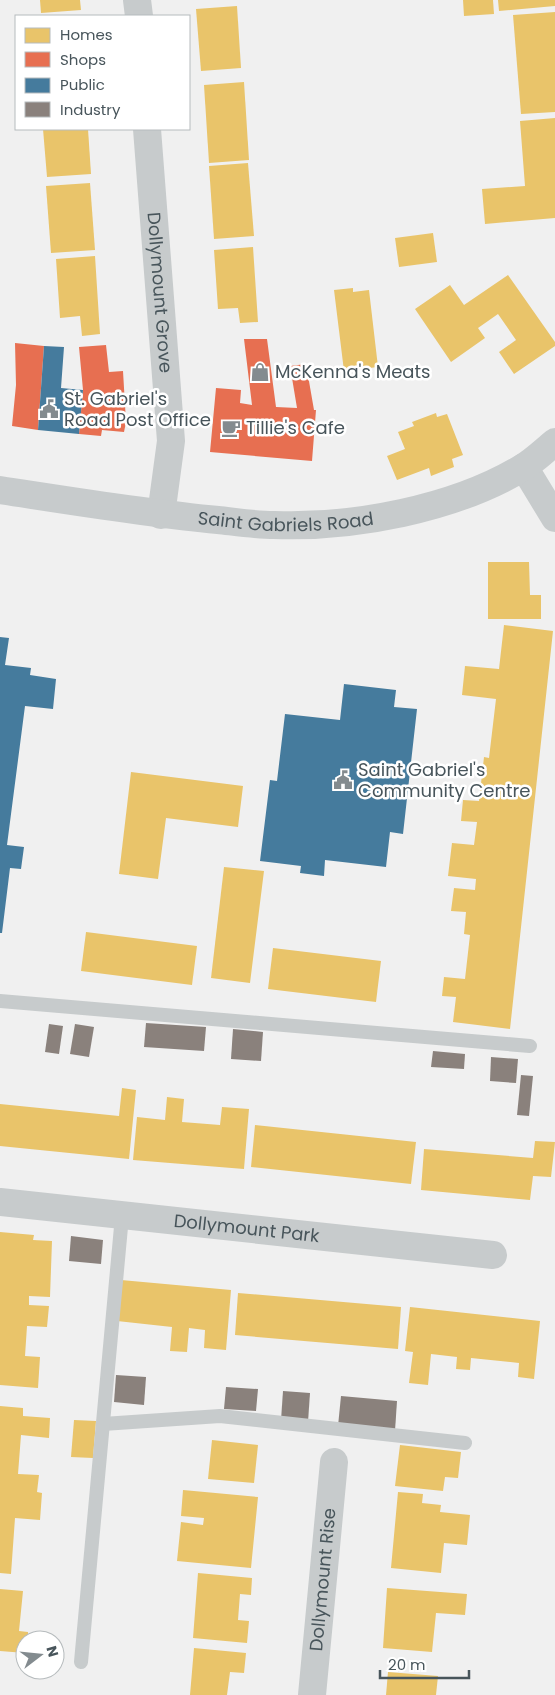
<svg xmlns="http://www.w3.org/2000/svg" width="555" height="1695" font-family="Poppins,sans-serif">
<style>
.homes{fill:#e9c46a}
.shops{fill:#e76f51}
.public{fill:#457b9d}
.industry{fill:#8a817c}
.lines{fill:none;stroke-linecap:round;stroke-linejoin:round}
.lane{stroke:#c7cbcc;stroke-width:14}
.street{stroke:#c7cbcc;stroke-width:28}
.labels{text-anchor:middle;stroke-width:5;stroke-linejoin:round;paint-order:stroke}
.street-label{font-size:18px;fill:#48555b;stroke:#fff}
.poi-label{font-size:18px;fill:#48555b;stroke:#fff;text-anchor:start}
</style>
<rect width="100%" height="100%" fill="#f0f0f0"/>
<g class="homes">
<polygon points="40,0 80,0 81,10 41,13"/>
<polygon points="463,0 493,0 494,14 464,16"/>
<polygon points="498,0 555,0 555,6 499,11"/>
<polygon points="237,6 241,68 201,71 196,9"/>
<polygon points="555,12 555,112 521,114 513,15"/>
<polygon points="244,82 249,160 209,163 204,85"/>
<polygon points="555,118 555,218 485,224 482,189 525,186 520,121"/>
<polygon points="43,129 88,129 91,174 47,177"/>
<polygon points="248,163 254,236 214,239 209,166"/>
<polygon points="90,183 95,250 51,253 46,186"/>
<polygon points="433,233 437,262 399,267 395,238"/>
<polygon points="253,247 258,322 240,323 238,308 218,309 214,250"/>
<polygon points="95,256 100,334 82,336 80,316 60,318 56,259"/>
<polygon points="508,275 555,342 555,346 514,374 499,352 516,340 498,314 478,328 485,338 451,362 415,309 450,285 464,305"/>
<polygon points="353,288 353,292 369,290 378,367 344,371 334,290"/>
<polygon points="436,413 437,417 447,414 463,455 452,459 454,467 431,476 429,468 397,480 387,456 405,449 398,432 414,426 412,422"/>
<polygon points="488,562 529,562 530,595 541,595 541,619 488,619"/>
<polygon points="504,625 553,631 510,1029 453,1022 456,997 442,996 444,977 465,979 470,935 464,934 466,912 451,911 454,888 475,890 476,879 448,876 452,843 474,845 477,822 461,821 463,800 479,801 484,757 489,758 496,699 462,695 465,666 499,669"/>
<polygon points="131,772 243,786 238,827 166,818 158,879 119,874"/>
<polygon points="224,867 264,871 250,983 211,978"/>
<polygon points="86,932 197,946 192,985 81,971"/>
<polygon points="273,948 381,961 376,1002 268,989"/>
<polygon points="122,1088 136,1090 129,1159 0,1146 0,1104 119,1116"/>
<polygon points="167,1097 184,1099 182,1122 220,1125 222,1107 249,1109 244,1169 133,1160 137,1117 165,1120"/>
<polygon points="255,1125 416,1142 411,1184 251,1167"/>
<polygon points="535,1141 555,1142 551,1177 533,1176 530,1200 421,1190 424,1149 533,1158"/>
<polygon points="0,1232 34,1235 33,1240 52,1241 50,1297 29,1296 29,1305 49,1306 47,1327 27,1326 25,1356 40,1357 38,1388 0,1385"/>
<polygon points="121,1280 231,1290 226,1350 204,1348 205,1330 189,1328 187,1352 170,1351 172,1327 117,1321"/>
<polygon points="238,1293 401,1307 398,1349 235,1335"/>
<polygon points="410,1307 540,1321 534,1379 518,1377 519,1363 471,1358 470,1370 456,1369 457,1357 431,1354 428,1385 409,1383 413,1352 405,1351"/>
<polygon points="0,1406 23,1408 23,1416 50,1418 49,1438 21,1435 18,1474 39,1475 37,1492 42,1493 40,1520 15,1518 11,1574 0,1573"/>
<polygon points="74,1420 96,1421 93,1458 71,1457"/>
<polygon points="212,1440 258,1445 254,1483 208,1479"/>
<polygon points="400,1445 461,1452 458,1478 445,1477 443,1491 395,1486"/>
<polygon points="183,1490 258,1497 251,1568 177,1561 181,1522 203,1525 204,1518 181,1516"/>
<polygon points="398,1492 423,1494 422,1503 441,1505 440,1512 470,1515 467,1545 444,1543 441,1573 391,1568"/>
<polygon points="198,1573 252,1578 251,1595 240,1594 238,1620 249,1621 247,1643 193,1638"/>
<polygon points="387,1588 467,1594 465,1615 436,1613 432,1652 383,1648"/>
<polygon points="0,1589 23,1591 19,1631 28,1632 28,1640 25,1640 25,1653 0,1651"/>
<polygon points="194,1648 246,1653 244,1673 230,1672 227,1695 190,1695"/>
<polygon points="388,1672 438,1676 436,1695 386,1695"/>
</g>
<g class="shops">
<polygon points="244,339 267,339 276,407 297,408 290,366 306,364 314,410 316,410 312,461 210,452 216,388 241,390 240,403 252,405"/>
<polygon points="15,343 44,346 38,430 12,426 16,385"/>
<polygon points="106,345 109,372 123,371 126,422 124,432 102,430 101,436 79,434 83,390 79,347"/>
</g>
<g class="public">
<polygon points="44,346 64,347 61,388 83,390 79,434 38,430"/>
<polygon points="0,637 9,638 5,665 31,668 30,675 56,679 53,709 25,706 7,845 24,847 21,869 10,868 2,933 0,933"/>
<polygon points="344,684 396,690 394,707 417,709 403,834 390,832 386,867 325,860 324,876 300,873 301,866 260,861 270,780 277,781 285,714 340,720"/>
</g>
<g class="industry">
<polygon points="146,1023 206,1027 204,1051 144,1047"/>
<polygon points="49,1024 63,1026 59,1054 45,1052"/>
<polygon points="75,1024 94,1027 89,1057 70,1054"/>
<polygon points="233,1029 263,1032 261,1061 231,1059"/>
<polygon points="433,1051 465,1054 464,1069 431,1067"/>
<polygon points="491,1057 518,1059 516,1083 490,1081"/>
<polygon points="521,1075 533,1076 529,1116 517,1115"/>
<polygon points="71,1236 103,1240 101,1264 69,1261"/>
<polygon points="116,1375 146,1377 144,1405 114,1402"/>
<polygon points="226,1387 258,1389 256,1411 224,1409"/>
<polygon points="283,1391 310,1393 308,1422 281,1420"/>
<polygon points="341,1396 397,1401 395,1431 338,1426"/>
</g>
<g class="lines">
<g class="lane">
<polyline points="0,1001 530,1046"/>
<polyline points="103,1424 220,1416 465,1443"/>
<polyline points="81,1662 122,1216"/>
</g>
<g class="street">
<polyline points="137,0 139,16"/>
<path id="s1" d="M147,129L171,441L161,515"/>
<polyline points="524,467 555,518"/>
<path id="s2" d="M0,490C72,501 145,513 218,520C236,522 255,525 274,525C353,528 454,509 522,468C534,461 544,451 555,442"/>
<path id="s3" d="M0,1202L493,1255"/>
<path id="s4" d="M312,1695L334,1462"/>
</g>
</g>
<defs>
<g id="shop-bare" transform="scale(1.5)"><path d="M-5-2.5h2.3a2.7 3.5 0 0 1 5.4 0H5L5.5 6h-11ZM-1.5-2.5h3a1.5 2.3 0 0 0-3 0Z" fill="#838b8f" stroke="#fff" stroke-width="2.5" paint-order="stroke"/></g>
<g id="civic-bare" transform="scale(1.5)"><path d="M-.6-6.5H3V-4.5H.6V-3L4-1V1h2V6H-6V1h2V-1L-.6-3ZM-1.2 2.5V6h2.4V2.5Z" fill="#838b8f" stroke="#fff" stroke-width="2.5" paint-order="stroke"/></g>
<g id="cafe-bare" transform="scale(1.5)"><path d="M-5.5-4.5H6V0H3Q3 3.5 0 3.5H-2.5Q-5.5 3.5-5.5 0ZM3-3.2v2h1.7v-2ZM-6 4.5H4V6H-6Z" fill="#838b8f" stroke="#fff" stroke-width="2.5" paint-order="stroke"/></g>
</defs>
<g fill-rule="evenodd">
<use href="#shop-bare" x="260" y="372"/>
<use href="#civic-bare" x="49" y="409"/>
<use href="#cafe-bare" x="231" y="428"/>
<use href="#civic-bare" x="343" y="780"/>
</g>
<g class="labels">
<g class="street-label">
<text dy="6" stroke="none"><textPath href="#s1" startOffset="164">Dollymount Grove</textPath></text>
<text dy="6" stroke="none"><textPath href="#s2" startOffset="288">Saint Gabriels Road</textPath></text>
<text dy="6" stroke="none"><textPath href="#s3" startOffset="248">Dollymount Park</textPath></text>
<text dy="6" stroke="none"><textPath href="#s4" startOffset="116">Dollymount Rise</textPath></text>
</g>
<g class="poi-label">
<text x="275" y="378">McKenna's Meats</text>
<text x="64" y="405">St. Gabriel's<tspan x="64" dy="21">Road Post Office</tspan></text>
<text x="246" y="434">Tillie's Cafe</text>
<text x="358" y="776">Saint Gabriel's<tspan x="358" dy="21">Community Centre</tspan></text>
</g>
</g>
<rect x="15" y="15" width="175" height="115" fill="#ffffff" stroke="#b6bbbd"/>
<rect x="25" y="28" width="25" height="15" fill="#e9c46a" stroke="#b6bbbd"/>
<text x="60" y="40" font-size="15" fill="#48555b">Homes</text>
<rect x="25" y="52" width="25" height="15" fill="#e76f51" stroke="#b6bbbd"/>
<text x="60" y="65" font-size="15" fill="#48555b">Shops</text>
<rect x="25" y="78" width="25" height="15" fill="#457b9d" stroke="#b6bbbd"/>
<text x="60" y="90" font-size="15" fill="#48555b">Public</text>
<rect x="25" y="102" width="25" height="15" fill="#8a817c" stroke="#b6bbbd"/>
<text x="60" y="115" font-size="15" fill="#48555b">Industry</text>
<g transform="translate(40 1655) rotate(74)"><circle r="24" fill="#ffffff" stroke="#b6bbbd"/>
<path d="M0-4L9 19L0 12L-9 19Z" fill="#838b8f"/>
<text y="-8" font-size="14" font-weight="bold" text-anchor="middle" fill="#48555b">N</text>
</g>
<path d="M380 1670v8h89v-8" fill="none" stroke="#48555b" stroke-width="2.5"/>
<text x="388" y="1670" font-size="15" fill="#48555b" stroke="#ffffff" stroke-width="4" paint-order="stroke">20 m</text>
</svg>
